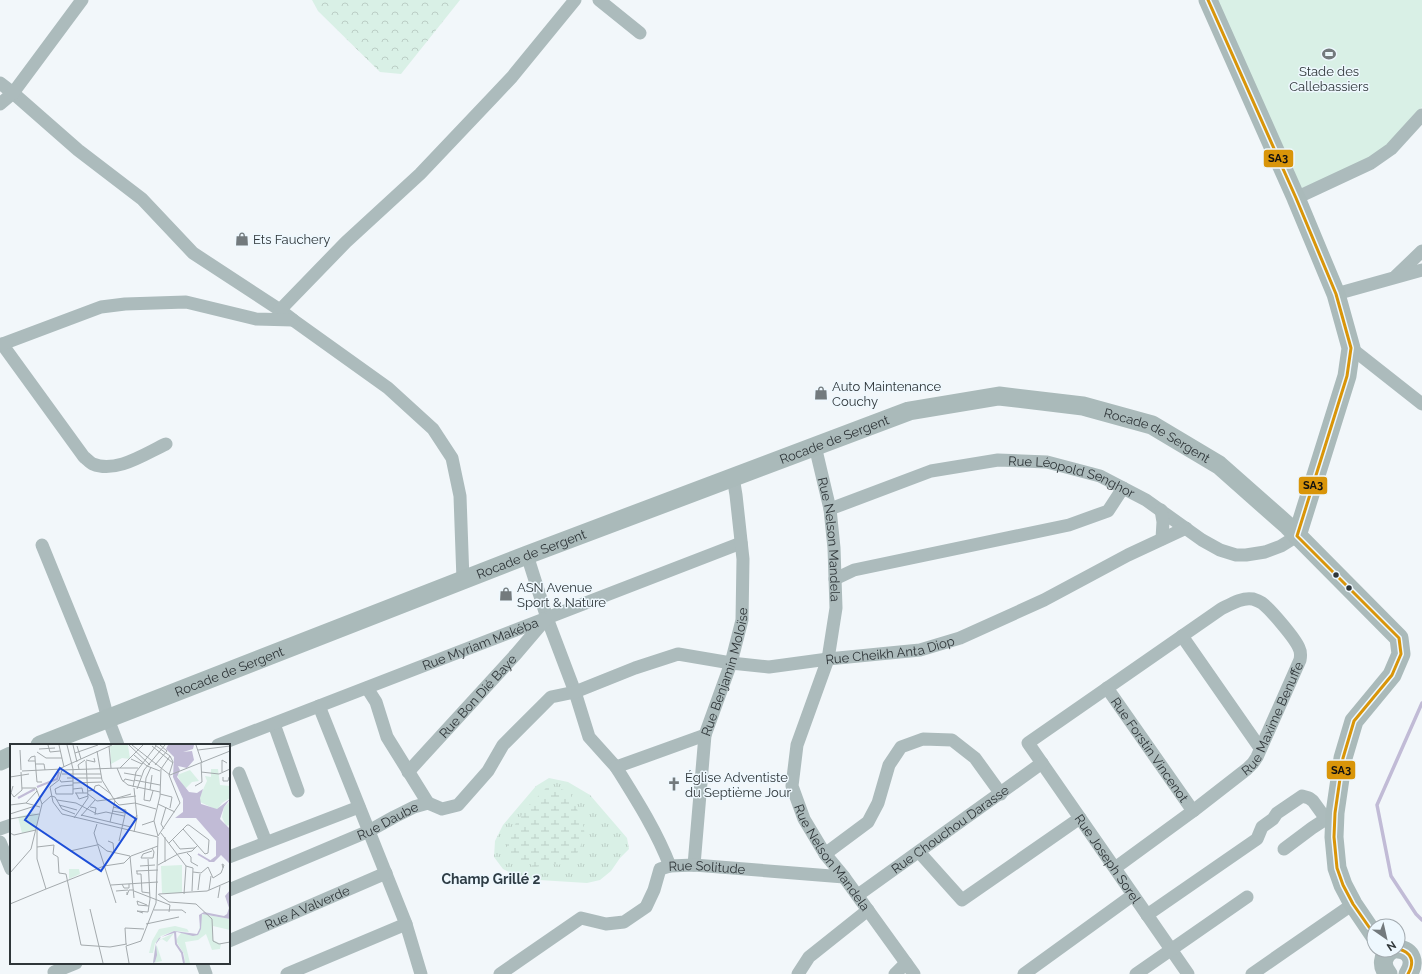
<svg xmlns="http://www.w3.org/2000/svg" width="1422" height="974" font-family="Raleway,sans-serif">
<style>
.grass{fill:url(#grass-tufts)}
.forest{fill:url(#forest-crowns)}
.wetland{fill:url(#wetland-marsh)}
.park{fill:#d9f0e6}
.lines{fill:none;stroke-linecap:round;stroke-linejoin:round}
.stream{stroke:#c1bbd6;stroke-width:3.5}
.street{stroke:#acbbbc;stroke-width:13}
.secondary{stroke:#aababa;stroke-width:19}
.bus-1-casing{stroke:#eef8fe;stroke-width:6}
.bus-1{stroke:#d99509;stroke-width:3}
.bus-dot{fill:#2f3639;stroke:#eef8fe;stroke-width:1.5}
.labels{text-anchor:middle;stroke-width:3;stroke-linejoin:round;paint-order:stroke}
.poi-label{font-size:13px;fill:#2f3639;stroke:#eef8fe;text-anchor:start}
.street-label{font-size:13px;fill:#2f3639;stroke:#eef8fe}
.neighbourhood-label{font-size:14px;font-weight:bold;fill:#2f3d45;stroke:#eef8fe}
.inset-river{fill:none;stroke:#c1bbd6;stroke-width:2}
.inset-road{fill:none;stroke:#a4aaad;stroke-width:1}
.view{fill:#1d4ed8;fill-opacity:0.15;stroke:#1d4ed8;stroke-width:2}
.inset-edge{fill:none;stroke:#2f3639;stroke-width:2}
.line-badge{stroke:#eef8fe;stroke-width:1.5}
.pale-badge-label{font-size:11px;text-anchor:middle;font-weight:bold;fill:#111}
</style>
<defs>
<pattern id="grass-tufts" width="24" height="20" patternUnits="userSpaceOnUse"><rect width="24" height="20" fill="#d9f0e6"/><path d="M3 7l-1-3M5 7V3M7 7l1-3M15 17l-1-3M17 17v-4M19 17l1-3" fill="none" stroke="#bbcec6"/></pattern>
<pattern id="forest-crowns" width="20" height="18" patternUnits="userSpaceOnUse"><rect width="20" height="18" fill="#d9f0e6"/><path d="M2 6a3 3 0 1 1 6 0M12 15a3 3 0 1 1 6 0" fill="none" stroke="#bbcec6"/></pattern>
<pattern id="wetland-marsh" width="20" height="14" patternUnits="userSpaceOnUse"><rect width="20" height="14" fill="#d9f0e6"/><path d="M1 5h8M5 5V1M11 12h8M15 12V8" fill="none" stroke="#bbcec6"/></pattern>
</defs>
<rect width="100%" height="100%" fill="#f2f7fa"/>
<polygon class="grass" points="549,778 568,782 590,795 627,838 629,849 620,858 611,871 600,880 587,883 523,879 503,869 494,857 495,841 503,825 536,786"/>
<polygon class="forest" points="312,0 460,0 401,74 380,72 318,11"/>
<path class="wetland" d="M549,785L570,792L583,824L585,836L572,865L546,864L534,868L528,861L510,862C509,858 507,852 507,847C507,827 535,799 549,785Z"/>
<polygon class="park" points="1212,0 1422,0 1422,107 1389,145 1368,160 1298,190"/>
<g class="lines">
<polyline class="stream" points="1422,703 1377,805 1391,876 1416,914 1422,920"/>
<g class="street">
<polyline points="599,0 640,33"/>
<polyline points="0,83 13,93 78,150 142,199 193,253 280,310 293,320 388,388 433,429 452,458 460,496 463,580"/>
<polyline points="0,104 13,93 82,0"/>
<polyline points="1296,198 1371,163 1391,149 1422,115"/>
<polyline points="1396,276 1422,251"/>
<polyline points="1336,294 1422,270"/>
<polyline points="280,310 346,242 420,174 495,95 512,77 575,0"/>
<path d="M2,344L84,457C87,459 90,463 93,464C116,474 146,453 166,444"/>
<polyline points="0,345 101,307 125,304 186,302 256,319 293,320"/>
<polyline points="1351,348 1422,404"/>
<path id="s1" d="M815,446L830,509L834,548L836,608L828,659L797,745L792,786L804,819L825,854L844,877L914,974"/>
<path id="s2" d="M830,509L931,471L998,460L1047,462L1100,476L1146,500L1202,540L1220,550L1236,555H1246L1265,552L1281,546L1297,536"/>
<polyline points="1161,510 1163,522 1162,539"/>
<polyline points="42,545 99,685 108,719 118,745"/>
<polyline points="527,555 547,618 575,692 589,737 616,767 705,735"/>
<polyline points="835,579 854,570 1069,525 1108,511 1123,488"/>
<polyline points="1182,636 1260,748"/>
<polyline points="367,688 376,702 387,737 428,803"/>
<path id="s3" d="M1107,688L1193,811"/>
<polyline points="319,706 406,924 421,974"/>
<polyline points="274,724 298,791"/>
<path id="s4" d="M218,745L741,543"/>
<path d="M616,767C636,799 656,830 670,866"/>
<path id="s5" d="M408,772L516,654L545,620"/>
<polyline points="239,773 266,842"/>
<polyline points="0,829 11,825"/>
<polyline points="0,842 11,869"/>
<polyline points="1284,849 1312,828 1332,815"/>
<polyline points="919,852 962,900 1080,818"/>
<polyline points="825,854 868,822 878,803 889,765 901,747 923,739 952,740 975,758 1001,794"/>
<polyline points="229,857 359,807"/>
<path id="s6" d="M694,865L705,735L731,663L742,620L743,559L736,495L733,477"/>
<path id="s7" d="M1115,868L1193,811L1247,769L1253,763L1257,757L1300,660C1301,655 1301,652 1299,648C1295,638 1270,609 1262,603C1259,601 1256,600 1253,599C1242,597 1231,604 1221,609L1028,743L1188,974"/>
<path id="s8" d="M229,890L369,831L394,817L414,807L428,803L442,809L458,805L488,771L503,745L551,697L575,692L635,668L678,654L731,663L769,667L828,659L920,650L960,638L1044,600L1128,555L1186,528"/>
<path id="s9" d="M858,895L1042,763"/>
<polyline points="1147,915 1257,839 1262,827 1273,819 1277,813 1302,796 1309,798 1313,801 1326,819"/>
<path id="s10" d="M229,941L386,873"/>
<polyline points="202,963 206,974"/>
<polyline points="54,972 76,963"/>
<polyline points="287,974 406,924"/>
<path id="s11" d="M500,974L581,918L606,924L624,922L646,907L654,890L660,869L670,866L694,865L844,877"/>
<polyline points="798,974 809,957 868,910"/>
<polyline points="895,974 906,963"/>
<polyline points="1024,974 1133,895"/>
<polyline points="1136,974 1247,897"/>
<polyline points="1252,974 1353,904"/>
</g>
<g class="secondary">
<polyline points="1208,0 1296,198 1336,294 1351,348 1347,376 1297,536"/>
<path id="s12" d="M40,745L527,555L909,411L999,396L1083,406L1152,425L1219,465L1288,526L1399,638L1401,654L1392,675L1354,721L1343,758L1335,813L1334,837L1337,868L1343,885L1353,904L1374,935"/>
<polyline points="0,761 11,756"/>
<path d="M1398,949C1412,950 1416,963 1408,974"/>
<path d="M1388,974C1381,966 1382,956 1391,950"/>
</g>
<g class="bus-1-casing">
<g id="bus-1">
<polyline points="1208,0 1296,198 1336,294 1351,348 1347,376 1297,536 1399,638 1401,654 1392,675 1354,721 1343,758 1335,813 1334,837 1337,868 1343,885 1353,904 1369,927 1374,932"/>
<path d="M1398,949C1412,952 1415,962 1408,974"/>
</g>
</g>
<use href="#bus-1" class="bus-1"/>
</g>
<defs>
<g id="stadium-bare" transform="scale(1.08)"><path d="M0-5a6.5 5 0 1 0 0 10a6.5 5 0 1 0 0-10ZM-3.5-1.8h7v3.6h-7Z" fill="#737a7d" stroke="#eef8fe" stroke-width="2.5" paint-order="stroke"/></g>
<g id="shop-bare" transform="scale(1.08)"><path d="M-5-2.5h2.3a2.7 3.5 0 0 1 5.4 0H5L5.5 6h-11ZM-1.5-2.5h3a1.5 2.3 0 0 0-3 0Z" fill="#737a7d" stroke="#eef8fe" stroke-width="2.5" paint-order="stroke"/></g>
<g id="church-bare" transform="scale(1.08)"><path d="M-1.2-6h2.4v3.5h3.3v2.4h-3.3V6h-2.4V-.1h-3.3v-2.4h3.3Z" fill="#737a7d" stroke="#eef8fe" stroke-width="2.5" paint-order="stroke"/></g>
</defs>
<g fill-rule="evenodd">
<use href="#stadium-bare" x="1329" y="54"/>
<use href="#shop-bare" x="242" y="239"/>
<use href="#shop-bare" x="821" y="393"/>
<use href="#shop-bare" x="506" y="594"/>
<use href="#church-bare" x="674" y="784"/>
</g>
<g class="bus-dot">
<circle cx="1336" cy="575" r="3.5"/>
<circle cx="1349" cy="588" r="3.5"/>
</g>
<g class="labels">
<g class="poi-label">
<text x="1329" y="76" text-anchor="middle">Stade des<tspan x="1329" dy="15">Callebassiers</tspan></text>
<text x="253" y="244">Ets Fauchery</text>
<text x="832" y="391">Auto Maintenance<tspan x="832" dy="15">Couchy</tspan></text>
<text x="517" y="592">ASN Avenue<tspan x="517" dy="15">Sport &amp; Nature</tspan></text>
<text x="685" y="782">Église Adventiste<tspan x="685" dy="15">du Septième Jour</tspan></text>
</g>
<g class="street-label">
<text dy="5" stroke="none"><textPath href="#s12" startOffset="1187">Rocade de Sergent</textPath></text>
<text dy="5" stroke="none"><textPath href="#s12" startOffset="851">Rocade de Sergent</textPath></text>
<text dy="5" stroke="none"><textPath href="#s2" startOffset="252">Rue Léopold Senghor</textPath></text>
<text dy="5" stroke="none"><textPath href="#s1" startOffset="95">Rue Nelson Mandela</textPath></text>
<text dy="5" stroke="none"><textPath href="#s12" startOffset="527">Rocade de Sergent</textPath></text>
<text dy="5" stroke="none"><textPath href="#s4" startOffset="281">Rue Myriam Makéba</textPath></text>
<text dy="5" stroke="none"><textPath href="#s8" startOffset="741">Rue Cheikh Anta Diop</textPath></text>
<text dy="5" stroke="none"><textPath href="#s12" startOffset="203">Rocade de Sergent</textPath></text>
<text dy="5" stroke="none"><textPath href="#s6" startOffset="197">Rue Benjamin Moloïse</textPath></text>
<text dy="5" stroke="none"><textPath href="#s5" startOffset="103">Rue Bon Dié Baye</textPath></text>
<text dy="5" stroke="none"><textPath href="#s7" startOffset="222">Rue Maxime Benuffe</textPath></text>
<text dy="5" stroke="none"><textPath href="#s3" startOffset="75">Rue Forstin Vincenot</textPath></text>
<text dy="5" stroke="none"><textPath href="#s8" startOffset="173">Rue Daube</textPath></text>
<text dy="5" stroke="none"><textPath href="#s9" startOffset="113">Rue Chouchou Darasse</textPath></text>
<text dy="5" stroke="none"><textPath href="#s1" startOffset="431">Rue Nelson Mandela</textPath></text>
<text dy="5" stroke="none"><textPath href="#s7" startOffset="777">Rue Joseph Sorel</textPath></text>
<text dy="5" stroke="none"><textPath href="#s11" startOffset="257">Rue Solitude</textPath></text>
<text dy="5" stroke="none"><textPath href="#s10" startOffset="85">Rue A Valverde</textPath></text>
</g>
<g class="neighbourhood-label">
<text x="491" y="884">Champ Grillé 2</text>
</g>
</g>
<g transform="translate(10 744)">
<rect width="220" height="220" fill="#f2f7fa"/>
<path d="M201,25H208L210,41L220,42V54L212,59L207,66L190,58V52L197,37L195,32L201,33ZM180,26L189,37L182,38L175,45L167,31ZM220,57V81L216,82L212,73L214,63ZM59,125H69L70,130L59,135ZM192,170L220,175V186L203,182V196L211,200L210,205L202,206L196,190L188,196L175,198L180,219H175L174,210L166,197L168,193L171,189L188,191ZM165,182L177,185L179,188L164,187L151,192L147,197L164,189L157,198L152,195L145,199L143,209H139L142,197L149,185ZM147,202L152,217L143,219L145,203Z" fill="#d9f0e6"/>
<path d="M105,1H118L120,15L112,14L101,20L100,2Z" fill="#d9f0e6"/>
<path d="M22,69L29,70L26,86L12,89L8,73ZM172,121V149H152L151,122Z" fill="#d9f0e6"/>
<path d="M158,1H184L183,5L173,8L182,7L184,16L177,24L168,22L170,26L167,33L179,48L187,49L193,45L190,54L191,60L207,65L220,55L214,63L210,75L219,84L220,120L211,111L204,118H198L206,112V97L186,74H165L173,68V55L163,33L164,13L156,5ZM220,146V175L192,170L191,185L188,191L183,192L167,188L151,193L146,200L147,211L145,218L143,219L146,199L149,194L164,187L187,190L190,184L189,171L194,168L214,172L217,170L219,164L215,152Z" fill="#c1bbd6"/>
<path class="inset-river" d="M27,43L47,35L49,28M8,54L25,45M188,110L200,117M165,188L166,200L172,209L174,219"/>
<path class="inset-road" d="M38,1L40,8L50,7M49,1L54,23M57,1L63,25V50H46L45,45L51,42L63,41M63,1L67,18M119,1L140,21M122,1L160,31L220,7M145,1L160,12L151,25M186,1L192,19M67,2L71,15M99,2L101,24M142,2L163,19M29,5L45,4M10,6L11,26M188,6L220,2M87,7L92,36L105,57L100,78M27,8L36,14H52M65,9L88,1M124,11L137,22L150,27M121,15L132,20M76,16L85,18L84,14M25,17H18L21,13L25,12V14L26,27M25,20H34L35,26M145,21L157,7L150,1M141,23L136,34L134,56L140,57L143,47M51,24L102,1M107,24L112,36L118,41L150,48M110,24H128M69,25L68,21L75,16M52,26L110,24L133,1M52,26L49,36L40,43L43,58L52,70L148,93M12,27L52,25L47,26M26,27L27,38H32M191,28L209,30L220,25M212,28V16L217,19M114,29L131,32M52,30H91M159,31L163,18L160,12M0,33L19,30M213,33V37H218L219,33M57,34H92M50,36L51,38L63,37M124,36L150,41M113,38L115,35L124,37M63,39L92,38M3,42L1,49L4,53L12,46L11,28M185,42L192,38L191,19M123,43L126,28L146,2M12,44H26L32,60M63,45L72,44L73,49M127,45L134,26L155,1M140,46L142,31M78,47L84,46L85,42L89,41L101,50M65,49H78M66,49L69,55L78,52M78,50L87,57L126,52M150,50L162,53L160,64M41,52L45,53L52,65L65,70M104,55L121,50M47,56L66,59L87,70L96,68L114,72M105,57L109,61L125,59L146,65M16,59L27,47M148,60L165,68M0,61L16,59L30,63M49,61L67,66M80,63L86,64L85,71M103,63L116,66L109,97M102,67L115,69M0,70L25,62M71,71L121,83L127,71M71,72L85,56M64,74L78,54L76,17M0,75L29,70M87,80L84,89L106,159M132,81L144,77M27,84V115L36,145L94,122L114,119L121,112L148,102M154,85L151,80L156,63M124,88L127,74L124,44M0,89L4,91L26,86M151,89L176,122L174,150M148,92L144,77L150,52L151,25M148,92L170,59L159,31M163,96L170,105L185,104M98,97L103,99L104,109M159,99L177,81H179L199,96L198,109L195,110L173,85M88,100L97,107L120,112L124,154M27,103L44,101L43,110L48,113L49,129L56,130L71,201L100,203L117,200M142,104L144,108L143,114H131L133,110L142,107M60,107L87,101M177,109L181,113V118L188,122M155,118V93M148,121L168,110L182,107L187,102M130,122L145,121M176,122L183,124L182,147M126,127L148,126M127,127V130H131L132,148L140,149M183,128L191,129L198,123L203,134L211,129L213,124L214,121L212,120L213,124M0,129L21,105L32,60L41,52M112,140L114,144H119V140M101,141L148,138M188,146L190,130M199,146L201,132M106,147L118,146M124,147L160,161L159,168M117,148V151L119,146H124M148,150L159,158L186,160L202,175L203,197L209,200L220,198M149,150L197,147L220,137M208,154L210,142M0,160L36,145M137,161L127,157L128,161L139,162M80,165L93,219M144,166H172L176,169M133,169L127,167L138,168L140,155L138,115M136,180L169,173M116,200L115,184L134,185M119,219L116,202L131,197L146,159L148,93"/>
<path class="view" d="M50,24L126,75L91,127L15,76Z"/>
<rect width="220" height="220" class="inset-edge"/>
</g>
<g class="line-badge">
<rect x="1263" y="149" width="31" height="19" rx="4" fill="#d99509"/>
<rect x="1298" y="476" width="30" height="19" rx="4" fill="#d99509"/>
<rect x="1326" y="760" width="30" height="20" rx="4" fill="#d99509"/>
</g>
<g class="pale-badge-label">
<text x="1278" y="162">SA3</text>
<text x="1313" y="489">SA3</text>
<text x="1341" y="774">SA3</text>
</g>
<g transform="translate(1386 938) rotate(146)"><circle r="19" fill="#eef8fe" stroke="#a2aaaf"/>
<path d="M0-3L7 15L0 10L-7 15Z" fill="#737a7d"/>
<text y="-6" font-size="11" font-weight="bold" text-anchor="middle" fill="#2f3639">N</text>
</g>
</svg>
